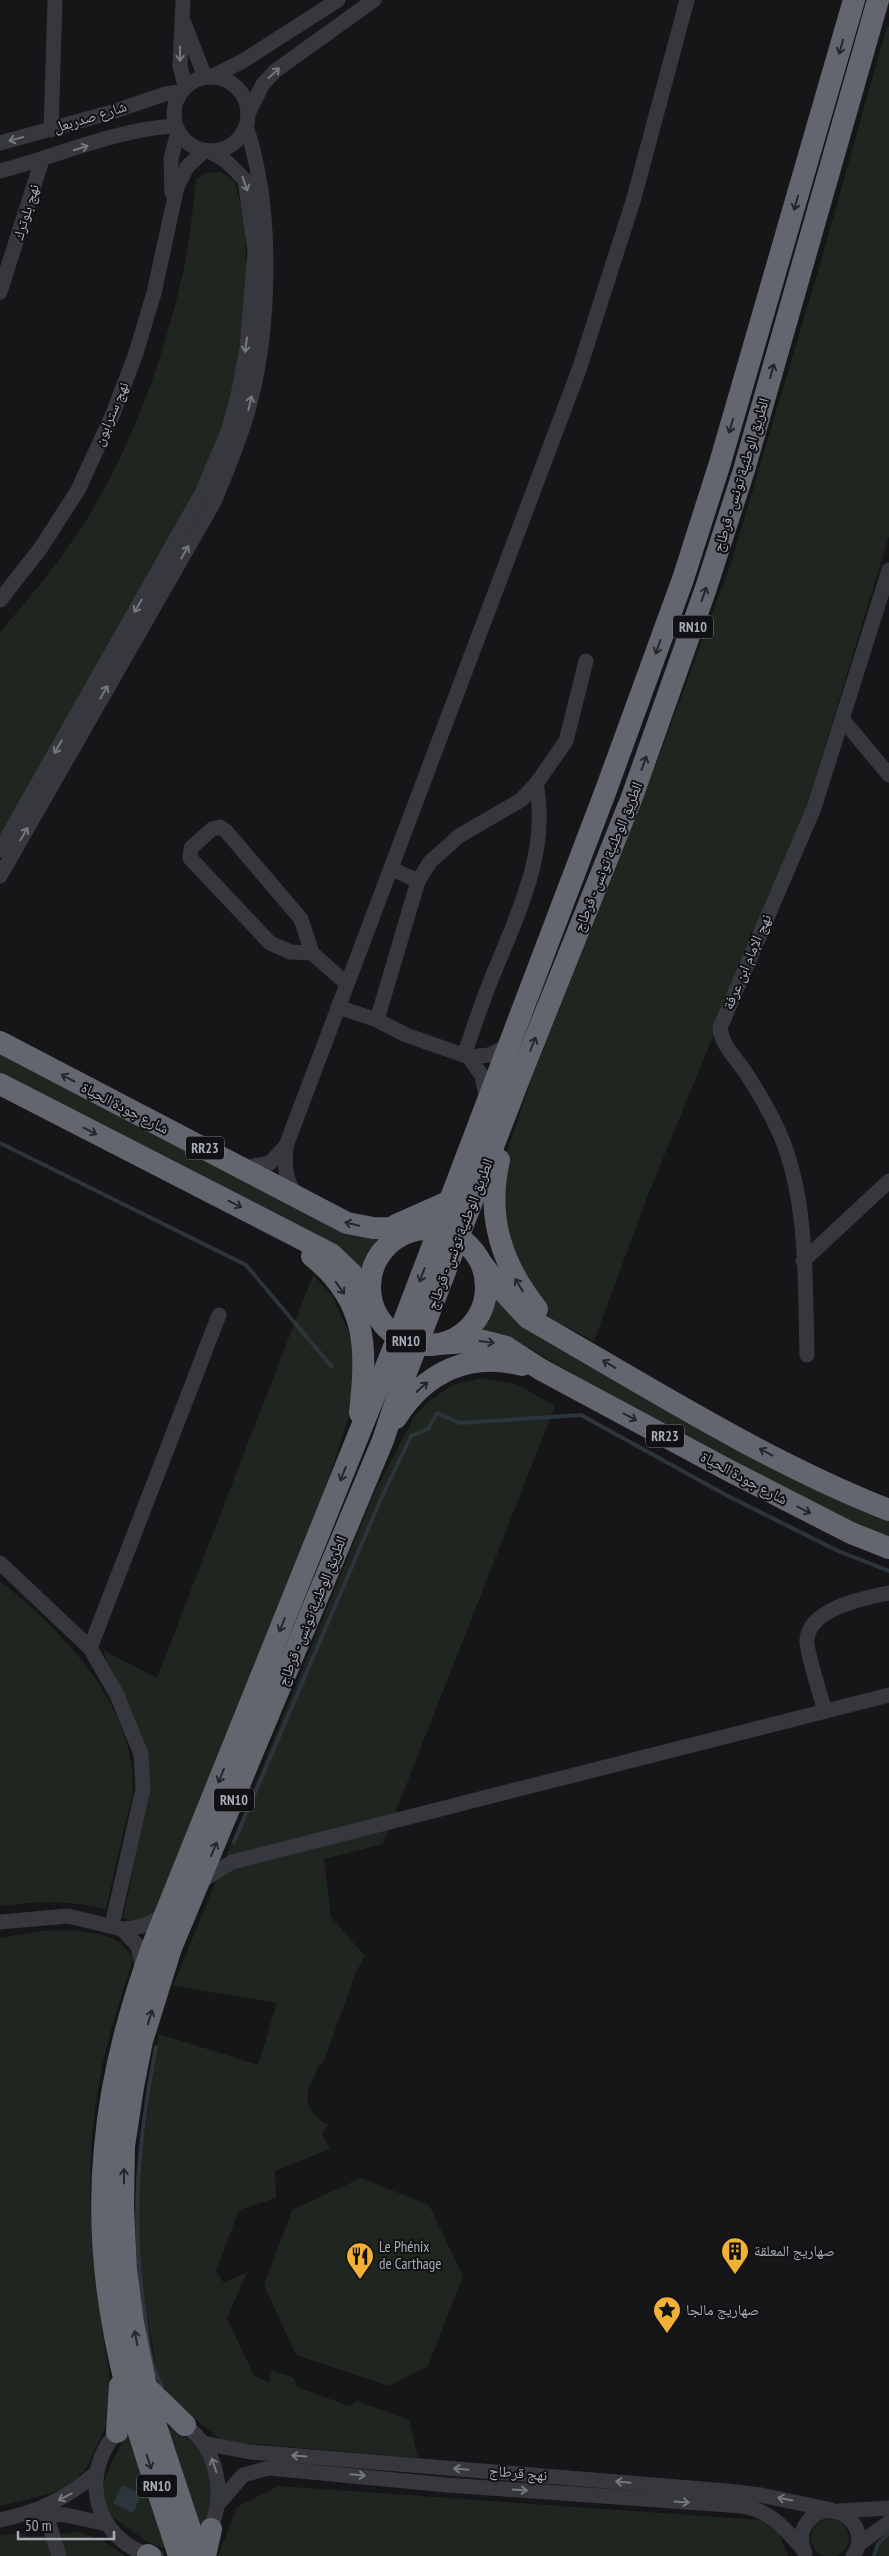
<svg xmlns="http://www.w3.org/2000/svg" width="889" height="2556" font-family="'PT Sans Narrow','Noto Naskh Arabic',sans-serif">
<style>
.green{fill:#1e261f}
.water{fill:#2c353c}
.lines{fill:none;stroke-linecap:round;stroke-linejoin:round}
.stream{stroke:#2c353c;stroke-width:4}
.minor{stroke:#37383d;stroke-width:15}
.highway{stroke:#63666e;stroke-width:22}
.oneway{stroke:#26262a}
.oneway2{stroke:#757881}
.labels{text-anchor:middle;stroke-width:4;stroke-linejoin:round;paint-order:stroke}
.shield{fill:#111113;stroke:#7b7e86;stroke-width:1}
.shield-label{font-size:14px;font-weight:bold;fill:#a8adb8}
.street-label{font-size:15px;fill:#a8adb8;stroke:#111113}
.poi-label{font-size:15px;fill:#a8adb8;stroke:#111113;text-anchor:start}
</style>
<rect width="100%" height="100%" fill="#161618"/>
<g class="green">
<polygon points="887,26 889,27 889,536 805,812 648,1195 594,1341 551,1319 521,1284 498,1179 531,1080 643,799 730,566 822,258"/>
<path d="M222,172L235,182L245,222L246,273L235,395L199,491L0,840V632C28,600 55,567 79,531C130,455 168,348 186,258C191,232 193,205 196,179L206,173Z"/>
<polygon points="0,1053 378,1238 366,1256 360,1275 0,1076"/>
<path d="M313,1275L332,1295L352,1340L358,1371L352,1406L327,1484L156,1911C145,1921 137,1923 123,1918L149,1791L103,1650L157,1678Z"/>
<polygon points="494,1294 889,1518 889,1539 855,1525 607,1393 520,1343 478,1330"/>
<path d="M482,1378L516,1384L555,1406L383,1844L324,1859L331,1917L365,1956L356,1972L324,2061L318,2066C317,2075 313,2078 310,2085C302,2105 313,2115 328,2125L322,2134L330,2149L275,2171L276,2198L239,2210L216,2271L224,2283L247,2272L227,2318L254,2376L269,2382L272,2370L294,2378L297,2387L349,2406L357,2401L409,2420L418,2458L223,2441L173,2402L158,2376L139,2269L137,2202L139,2175L159,2034L258,2065L277,2003L173,1986L372,1498L413,1418L428,1402L452,1385Z"/>
<path d="M0,1581C61,1630 134,1703 133,1787C133,1799 128,1813 125,1824C119,1853 112,1881 106,1909C67,1900 39,1901 0,1906Z"/>
<path d="M68,1930C96,1934 119,1932 133,1959C120,2000 106,2042 99,2084C80,2189 95,2293 113,2396L112,2413L87,2467L70,2485L49,2494L0,2506V1938L43,1931Z"/>
<polygon points="361,2178 429,2205 463,2276 428,2366 389,2386 296,2355 264,2285 292,2210"/>
<path d="M163,2423C211,2448 221,2480 203,2530L169,2550C153,2546 141,2538 128,2528C121,2523 112,2518 107,2511C93,2489 118,2449 130,2431Z"/>
<polygon points="279,2486 761,2520 779,2533 788,2556 218,2556 237,2507"/>
<circle cx="830" cy="2538" r="19"/>
<polygon points="78,2532 104,2541 125,2556 0,2556 0,2536 17,2533 30,2537"/>
<polygon points="889,2536 889,2556 877,2556 881,2544"/>
</g>
<polygon class="water" points="122,2485 142,2494 133,2513 113,2503"/>
<g class="lines">
<g class="stream">
<polyline points="0,1143 246,1265 332,1367"/>
<polyline points="234,1842 380,1501 411,1436 428,1429 437,1413 460,1423 581,1415 726,1495 838,1551 889,1571"/>
<path d="M156,2047C138,2144 130,2218 145,2316C148,2340 150,2365 162,2386"/>
<polyline points="874,2556 878,2544 889,2533"/>
</g>
<g class="minor">
<polyline points="183,0 180,66 185,86"/>
<polyline points="184,23 205,77"/>
<circle cx="211" cy="114" r="37"/>
<polyline points="211,77 243,61 338,0"/>
<polyline points="248,114 263,84 275,71 374,0"/>
<polyline points="51,130 55,0"/>
<polyline points="0,143 112,112 165,94 181,92"/>
<path d="M0,171C57,156 117,129 175,126"/>
<polyline points="172,193 171,159 178,132"/>
<polyline points="0,292 42,160"/>
<polyline points="0,600 40,549 78,490 112,416 135,356 154,293 177,187 187,167 204,151"/>
<polyline points="843,720 889,775"/>
<polyline points="0,850 202,493 229,429 239,391 247,347 255,251 245,180 226,161 211,152"/>
<polyline points="392,869 418,881"/>
<path d="M0,876L214,502C226,473 238,444 247,414C271,330 274,209 246,126"/>
<polyline points="312,953 291,952 270,943 190,858 191,848 212,829 220,827 226,831 301,919 312,953 347,984"/>
<polyline points="338,1007 377,1020 406,1035 469,1057 489,1055 508,1046"/>
<polyline points="377,1020 418,881 430,862 459,836 521,800 536,784 566,741 586,661"/>
<path d="M464,1055C472,1033 479,1011 487,990C512,925 551,855 536,784"/>
<polyline points="469,1057 482,1076 487,1101"/>
<polyline points="243,1168 270,1163 286,1146"/>
<path d="M296,1196C284,1177 285,1168 286,1146L579,370L634,198L687,0"/>
<polyline points="803,1261 889,1181"/>
<path d="M807,1355C805,1286 808,1209 784,1144C774,1118 759,1093 744,1070C734,1056 722,1045 720,1028L814,808L889,570"/>
<polyline points="0,1563 90,1648 117,1695 141,1754 143,1789 112,1925"/>
<polyline points="90,1648 219,1315"/>
<path d="M825,1711C821,1697 806,1651 807,1640C809,1608 865,1598 889,1593"/>
<polyline points="200,1882 232,1862 889,1695"/>
<path d="M0,1922L68,1916L122,1929C140,1928 151,1924 166,1914"/>
<polyline points="122,1929 138,1946 143,1970"/>
<path d="M177,2421C219,2443 229,2498 206,2537"/>
<path d="M123,2426C91,2456 86,2502 116,2535C127,2546 141,2554 156,2556"/>
<polyline points="203,2443 250,2452 727,2491 761,2495 832,2510"/>
<path d="M219,2503L243,2475L269,2468L447,2485L742,2506C770,2510 784,2528 803,2549"/>
<polyline points="44,2508 59,2556"/>
<polyline points="839,2511 889,2508"/>
<polyline points="36,2513 66,2515 107,2524"/>
<path d="M0,2520C40,2511 64,2500 96,2473"/>
<polyline points="859,2544 889,2522"/>
<path d="M805,2553C801,2544 800,2534 805,2526C824,2491 876,2523 853,2556"/>
</g>
<g class="highway">
<polyline points="0,1042 347,1223 373,1228 418,1229"/>
<polyline points="0,1084 331,1254 352,1274 374,1310"/>
<path d="M499,1160C486,1216 501,1264 537,1309"/>
<polyline points="396,1225 450,1201"/>
<circle cx="428" cy="1287" r="58"/>
<path d="M312,1256C368,1301 367,1348 360,1413"/>
<path d="M482,1264L501,1289L528,1318C645,1385 764,1461 889,1510"/>
<polyline points="438,1344 483,1341 506,1347 540,1369 728,1470 851,1533 889,1548"/>
<path d="M396,1418C425,1372 470,1351 522,1365"/>
<polyline points="146,2387 185,2425"/>
<polyline points="117,2432 120,2386"/>
<polyline points="148,2555 150,2556"/>
<path d="M179,2556C162,2501 141,2446 127,2390C107,2312 97,2227 105,2147C111,2077 130,2007 154,1942L398,1337L606,790L683,579L720,463L854,0"/>
<polyline points="199,2556 151,2411 133,2323 126,2269 123,2208 124,2146 133,2087 142,2041 171,1948 383,1440 401,1386 519,1079 632,797 706,588 744,470 878,0"/>
<polyline points="205,2556 211,2529"/>
</g>
</g>
<defs><path id="oneway-shaft" d="M-6 0H5M1.5-3L5.5 0L1.5 3" fill="none" stroke-width="1.6" stroke-linecap="round" stroke-linejoin="round" transform="scale(1.25)"/></defs>
<g class="oneway">
<use href="#oneway-shaft" transform="translate(841 47) rotate(106)"/>
<use href="#oneway-shaft" transform="translate(796 203) rotate(106)"/>
<use href="#oneway-shaft" transform="translate(772 371) rotate(-74)"/>
<use href="#oneway-shaft" transform="translate(731 426) rotate(106)"/>
<use href="#oneway-shaft" transform="translate(704 594) rotate(-71)"/>
<use href="#oneway-shaft" transform="translate(658 647) rotate(110)"/>
<use href="#oneway-shaft" transform="translate(644 763) rotate(-70)"/>
<use href="#oneway-shaft" transform="translate(533 1044) rotate(-68)"/>
<use href="#oneway-shaft" transform="translate(68 1078) rotate(-152)"/>
<use href="#oneway-shaft" transform="translate(90 1131) rotate(27)"/>
<use href="#oneway-shaft" transform="translate(235 1204) rotate(27)"/>
<use href="#oneway-shaft" transform="translate(352 1224) rotate(-166)"/>
<use href="#oneway-shaft" transform="translate(422 1275) rotate(111)"/>
<use href="#oneway-shaft" transform="translate(519 1285) rotate(-121)"/>
<use href="#oneway-shaft" transform="translate(340 1288) rotate(55)"/>
<use href="#oneway-shaft" transform="translate(487 1342) rotate(8)"/>
<use href="#oneway-shaft" transform="translate(609 1364) rotate(-149)"/>
<use href="#oneway-shaft" transform="translate(422 1387) rotate(-42)"/>
<use href="#oneway-shaft" transform="translate(630 1417) rotate(28)"/>
<use href="#oneway-shaft" transform="translate(766 1452) rotate(-152)"/>
<use href="#oneway-shaft" transform="translate(343 1474) rotate(112)"/>
<use href="#oneway-shaft" transform="translate(804 1510) rotate(27)"/>
<use href="#oneway-shaft" transform="translate(282 1625) rotate(112)"/>
<use href="#oneway-shaft" transform="translate(221 1776) rotate(112)"/>
<use href="#oneway-shaft" transform="translate(214 1849) rotate(-68)"/>
<use href="#oneway-shaft" transform="translate(150 2017) rotate(-73)"/>
<use href="#oneway-shaft" transform="translate(124 2176) rotate(-90)"/>
<use href="#oneway-shaft" transform="translate(136 2338) rotate(-100)"/>
<use href="#oneway-shaft" transform="translate(149 2462) rotate(72)"/>
</g>
<g class="oneway2">
<use href="#oneway-shaft" transform="translate(180 54) rotate(90)"/>
<use href="#oneway-shaft" transform="translate(274 73) rotate(-43)"/>
<use href="#oneway-shaft" transform="translate(16 139) rotate(165)"/>
<use href="#oneway-shaft" transform="translate(81 148) rotate(-18)"/>
<use href="#oneway-shaft" transform="translate(245 184) rotate(71)"/>
<use href="#oneway-shaft" transform="translate(246 345) rotate(97)"/>
<use href="#oneway-shaft" transform="translate(250 403) rotate(-77)"/>
<use href="#oneway-shaft" transform="translate(185 552) rotate(-60)"/>
<use href="#oneway-shaft" transform="translate(138 606) rotate(120)"/>
<use href="#oneway-shaft" transform="translate(104 692) rotate(-60)"/>
<use href="#oneway-shaft" transform="translate(58 747) rotate(120)"/>
<use href="#oneway-shaft" transform="translate(24 834) rotate(-60)"/>
<use href="#oneway-shaft" transform="translate(299 2456) rotate(-176)"/>
<use href="#oneway-shaft" transform="translate(214 2465) rotate(-109)"/>
<use href="#oneway-shaft" transform="translate(461 2469) rotate(-175)"/>
<use href="#oneway-shaft" transform="translate(358 2475) rotate(5)"/>
<use href="#oneway-shaft" transform="translate(623 2482) rotate(-175)"/>
<use href="#oneway-shaft" transform="translate(520 2490) rotate(4)"/>
<use href="#oneway-shaft" transform="translate(65 2497) rotate(152)"/>
<use href="#oneway-shaft" transform="translate(785 2499) rotate(-169)"/>
<use href="#oneway-shaft" transform="translate(682 2502) rotate(4)"/>
</g>
<defs>
<g id="building-pin" transform="scale(1.4375)"><path d="M0 17L-7.5 6A9.5 9.5 0 1 1 7.5 6Z" fill="#f2b134" stroke="#111113"/><path d="M-4-6H4V6H1V3H-1V6H-4ZM-2.5-4.3h1.7v1.8h-1.7ZM.8-4.3h1.7v1.8H.8ZM-2.5-1h1.7V.8h-1.7ZM.8-1h1.7V.8H.8Z" fill="#111"/></g>
<g id="restaurant-pin" transform="scale(1.4375)"><path d="M0 17L-7.5 6A9.5 9.5 0 1 1 7.5 6Z" fill="#f2b134" stroke="#111113"/><path d="M-5-6h1v4h1v-4h1v4h1v-4h1v5L-1.5 .5V6h-2V.5L-5-1ZM5-6V6H3V1.5H1.5Q1.5-4 5-6Z" fill="#111"/></g>
<g id="sight-pin" transform="scale(1.4375)"><path d="M0 17L-7.5 6A9.5 9.5 0 1 1 7.5 6Z" fill="#f2b134" stroke="#111113"/><path d="M0-6L1.8-2.2L6-1.7L2.9 1.2L3.7 5.4L0 3.3L-3.7 5.4L-2.9 1.2L-6-1.7L-1.8-2.2Z" fill="#111"/></g>
</defs>
<g fill-rule="evenodd">
<use href="#building-pin" x="735" y="2251"/>
<use href="#restaurant-pin" x="360" y="2256"/>
<use href="#sight-pin" x="667" y="2310"/>
</g>
<g class="labels">
<g class="shield">
<rect x="673" y="615.5" width="40" height="23" rx="4"/>
<rect x="186" y="1136.5" width="38" height="23" rx="4"/>
<rect x="386" y="1329.5" width="40" height="23" rx="4"/>
<rect x="646" y="1424.5" width="38" height="23" rx="4"/>
<rect x="214" y="1788.5" width="40" height="23" rx="4"/>
<rect x="137" y="2474.5" width="40" height="23" rx="4"/>
</g>
<g class="shield-label">
<text x="693" y="632">RN10</text>
<text x="205" y="1153">RR23</text>
<text x="406" y="1346">RN10</text>
<text x="665" y="1441">RR23</text>
<text x="234" y="1805">RN10</text>
<text x="157" y="2491">RN10</text>
</g>
<g class="street-label">
<text transform="translate(90 117) rotate(-17)" y="5">شارع صدربعل</text>
<text transform="translate(26 212) rotate(-73)" y="5">نهج بلوترك</text>
<text transform="translate(111 414) rotate(-67)" y="5">نهج سترابون</text>
<text transform="translate(741 475) rotate(-73)" y="5">الطريق الوطنية تونس - قرطاج</text>
<text transform="translate(608 857) rotate(-68)" y="5">الطريق الوطنية تونس - قرطاج</text>
<text transform="translate(747 962) rotate(-67)" y="5">نهج الإمام ابن عرفة</text>
<text transform="translate(125 1108) rotate(27)" y="5">شارع جودة الحياة</text>
<text transform="translate(460 1234) rotate(-69)" y="5">الطريق الوطنية تونس - قرطاج</text>
<text transform="translate(744 1478) rotate(28)" y="5">شارع جودة الحياة</text>
<text transform="translate(312 1611) rotate(-68)" y="5">الطريق الوطنية تونس - قرطاج</text>
<text transform="translate(518 2473) rotate(5)" y="5">نهج قرطاج</text>
</g>
<g class="poi-label">
<text x="379" y="2252">Le Phénix<tspan x="379" dy="17">de Carthage</tspan></text>
<text x="754" y="2256">صهاريج المعلقة</text>
<text x="686" y="2315">صهاريج مالجا</text>
</g>
</g>
<path d="M18 2531v8h96v-8" fill="none" stroke="#a8adb8" stroke-width="2.5"/>
<text x="25" y="2531" font-size="15" fill="#a8adb8" stroke="#111113" stroke-width="4" paint-order="stroke">50 m</text>
</svg>
